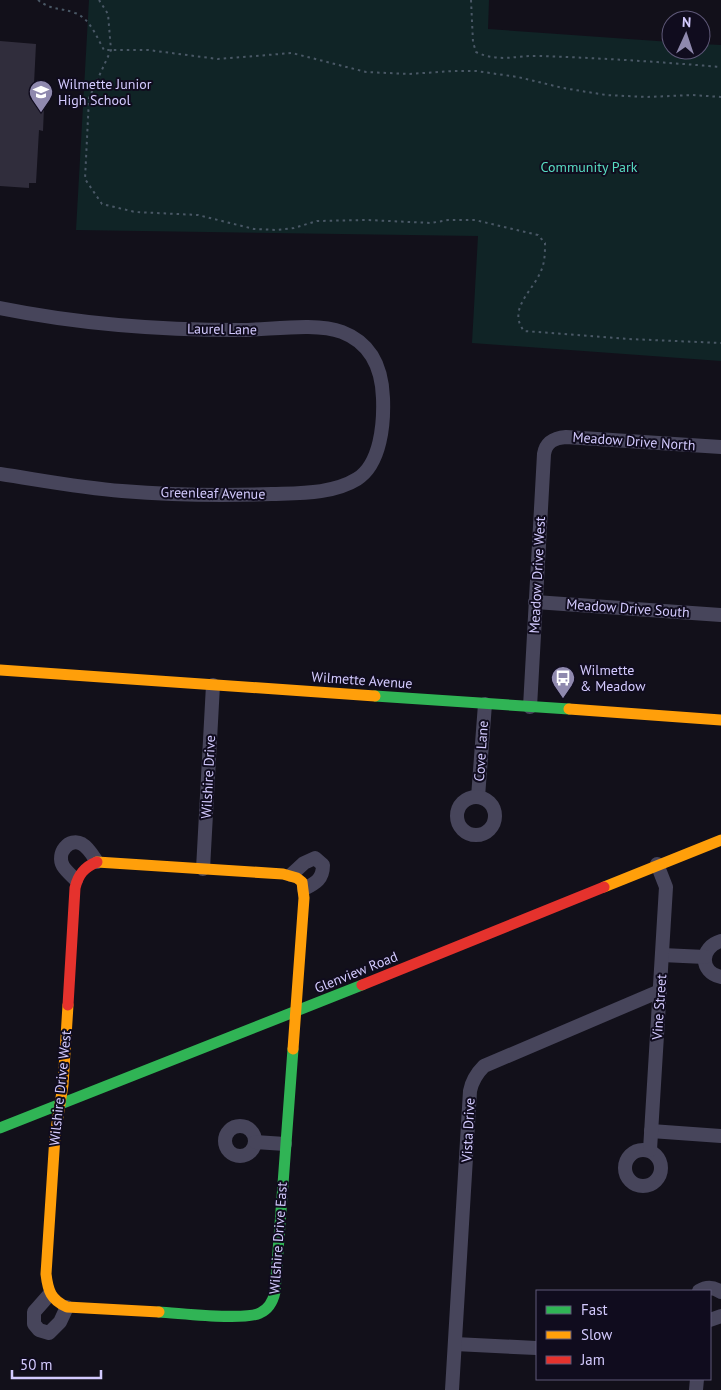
<svg xmlns="http://www.w3.org/2000/svg" width="721" height="1390" font-family="'PT Sans',sans-serif">
<style>
.green{fill:#102426}
.building{fill:#302d3c}
.lines{fill:none;stroke-linecap:round;stroke-linejoin:round}
.path{stroke:#4a5866;stroke-width:2;stroke-dasharray:2.5 4;stroke-linecap:butt}
.street{stroke:#47455b;stroke-width:14}
.fast{stroke:#30b455;stroke-width:11}
.slow{stroke:#ff9f0a;stroke-width:11}
.jam{stroke:#e5322d;stroke-width:11}
.labels{text-anchor:middle;stroke-width:4;stroke-linejoin:round;paint-order:stroke}
.poi-label{font-size:14px;fill:#d3cafe;stroke:#100c1e;text-anchor:start}
.park-label{font-size:14px;fill:#58dcc2;stroke:#100c1e}
.street-label{font-size:14px;fill:#d3cafe;stroke:#100c1e}
</style>
<rect width="100%" height="100%" fill="#12101a"/>
<polygon class="green" points="89,0 489,0 488,29 671,42 671,50 701,50 701,44 721,45 721,361 472,343 478,236 76,230"/>
<polygon class="building" points="0,41 36,44 34,84 45,84 43,131 39,130 36,183 29,183 29,188 0,186"/>
<g class="lines">
<g class="path">
<path d="M38,0C52,11 60,7 75,13C90,18 97,38 104,50H148L218,59L292,53L366,72L409,74L453,71H476L518,77L563,88L606,95L647,97L693,95L721,97"/>
<path d="M99,0L108,14L111,50L89,98L85,179L102,204L135,212L198,215L254,229L277,230L294,228L317,221L368,220L431,223L448,220H475L538,235L545,243C545,252 545,262 541,271C533,291 507,309 524,331L629,339L721,343"/>
<path d="M471,0L473,42L476,52C500,63 516,55 540,56C601,58 661,62 721,67"/>
</g>
<g class="street">
<path d="M0,308C79,324 161,330 241,330C269,330 316,322 342,332C371,343 382,368 383,398C384,423 381,464 357,479C333,494 299,493 272,494C222,496 172,495 122,491C81,488 40,480 0,474"/>
<polyline points="535,602 721,615"/>
<path d="M530,707L544,454C546,442 554,438 566,437L721,447"/>
<polyline points="478,797 485,704"/>
<circle cx="476" cy="816" r="19"/>
<polyline points="203,869 213,685"/>
<path d="M291,875L304,863L315,858L323,865C323,879 316,883 304,889"/>
<path d="M76,880C72,876 66,871 63,866C56,853 69,837 82,844C89,848 93,856 97,862"/>
<path d="M721,941C700,947 699,972 721,977"/>
<polyline points="662,955 705,957"/>
<circle cx="240" cy="1141" r="15"/>
<polyline points="651,1131 721,1136"/>
<polyline points="255,1142 285,1144"/>
<circle cx="643" cy="1168" r="18"/>
<polyline points="650,1150 666,887 657,864"/>
<path d="M699,1291C707,1286 714,1287 721,1292"/>
<polyline points="49,1295 34,1312 34,1324 39,1330 49,1333 60,1322 67,1307"/>
<polyline points="710,1320 721,1316"/>
<polyline points="455,1344 536,1348"/>
<path d="M452,1390L470,1091C472,1081 477,1073 484,1066L660,991"/>
<polyline points="696,1390 697,1379"/>
</g>
<g class="fast">
<polyline points="375,696 569,709"/>
<polyline points="0,1128 362,985"/>
<path d="M159,1312C180,1313 244,1321 260,1313C269,1309 273,1301 275,1292L293,1049"/>
</g>
<g class="slow">
<polyline points="0,670 375,696"/>
<polyline points="569,709 721,720"/>
<polyline points="97,862 283,874 297,878 302,882 304,898 293,1049"/>
<polyline points="604,887 721,840"/>
<path d="M68,1005L63,1085L55,1136L46,1274C48,1291 51,1300 67,1307L159,1312"/>
</g>
<g class="jam">
<polyline points="362,985 604,887"/>
<path d="M68,1005L75,888C78,875 84,867 97,862"/>
</g>
</g>
<defs>
<g id="school-pin" transform="scale(1.25)"><path d="M0 17L-7.5 6A9.5 9.5 0 1 1 7.5 6Z" fill="#8f89ae" stroke="#100c1e"/><path d="M0-5L7-2L0 1L-7-2ZM-4 1L0 2.5L4 1V4Q0 6-4 4Z" fill="#fff"/></g>
<g id="bus-pin" transform="scale(1.25)"><path d="M0 17L-7.5 6A9.5 9.5 0 1 1 7.5 6Z" fill="#8f89ae" stroke="#100c1e"/><path d="M-5-6H5V4H4V6H2V4H-2V6H-4V4H-5ZM-3.5-4V0h7V-4ZM-3.5 1.2v1.5H-2V1.2ZM2 1.2v1.5H3.5V1.2Z" fill="#fff"/></g>
</defs>
<g fill-rule="evenodd">
<use href="#school-pin" x="41" y="92"/>
<use href="#bus-pin" x="563" y="678"/>
</g>
<g class="labels">
<g class="poi-label">
<text x="58" y="89">Wilmette Junior<tspan x="58" dy="16">High School</tspan></text>
<text x="580" y="675">Wilmette<tspan x="580" dy="16">&amp; Meadow</tspan></text>
</g>
<g class="park-label">
<text x="589" y="172">Community Park</text>
</g>
<g class="street-label">
<text transform="translate(222 329) rotate(1)" y="5">Laurel Lane</text>
<text transform="translate(634 441) rotate(4)" y="5">Meadow Drive North</text>
<text transform="translate(213 493) rotate(1)" y="5">Greenleaf Avenue</text>
<text transform="translate(537 575) rotate(-87)" y="5">Meadow Drive West</text>
<text transform="translate(628 608) rotate(4)" y="5">Meadow Drive South</text>
<text transform="translate(362 680) rotate(4)" y="5">Wilmette Avenue</text>
<text transform="translate(481 751) rotate(-86)" y="5">Cove Lane</text>
<text transform="translate(208 777) rotate(-87)" y="5">Wilshire Drive</text>
<text transform="translate(356 972) rotate(-22)" y="5">Glenview Road</text>
<text transform="translate(659 1007) rotate(-86)" y="5">Vine Street</text>
<text transform="translate(60 1088) rotate(-84)" y="5">Wilshire Drive West</text>
<text transform="translate(468 1130) rotate(-87)" y="5">Vista Drive</text>
<text transform="translate(278 1238) rotate(-86)" y="5">Wilshire Drive East</text>
</g>
</g>
<rect x="536" y="1290" width="175" height="90" fill="#100c1e" stroke="#5e5878"/>
<rect x="546" y="1306" width="25" height="8" fill="#30b455" stroke="#5e5878"/>
<text x="581" y="1315" font-size="15" fill="#d3cafe">Fast</text>
<rect x="546" y="1331" width="25" height="8" fill="#ff9f0a" stroke="#5e5878"/>
<text x="581" y="1340" font-size="15" fill="#d3cafe">Slow</text>
<rect x="546" y="1356" width="25" height="8" fill="#e5322d" stroke="#5e5878"/>
<text x="581" y="1365" font-size="15" fill="#d3cafe">Jam</text>
<g transform="translate(686 35) rotate(3)"><circle r="24" fill="#100c1e" stroke="#5e5878"/>
<path d="M0-4L9 19L0 12L-9 19Z" fill="#8f89ae"/>
<text y="-8" font-size="14" font-weight="bold" text-anchor="middle" fill="#d3cafe">N</text>
</g>
<path d="M12 1370v8h89v-8" fill="none" stroke="#d3cafe" stroke-width="2.5"/>
<text x="20" y="1370" font-size="15" fill="#d3cafe" stroke="#100c1e" stroke-width="4" paint-order="stroke">50 m</text>
</svg>
